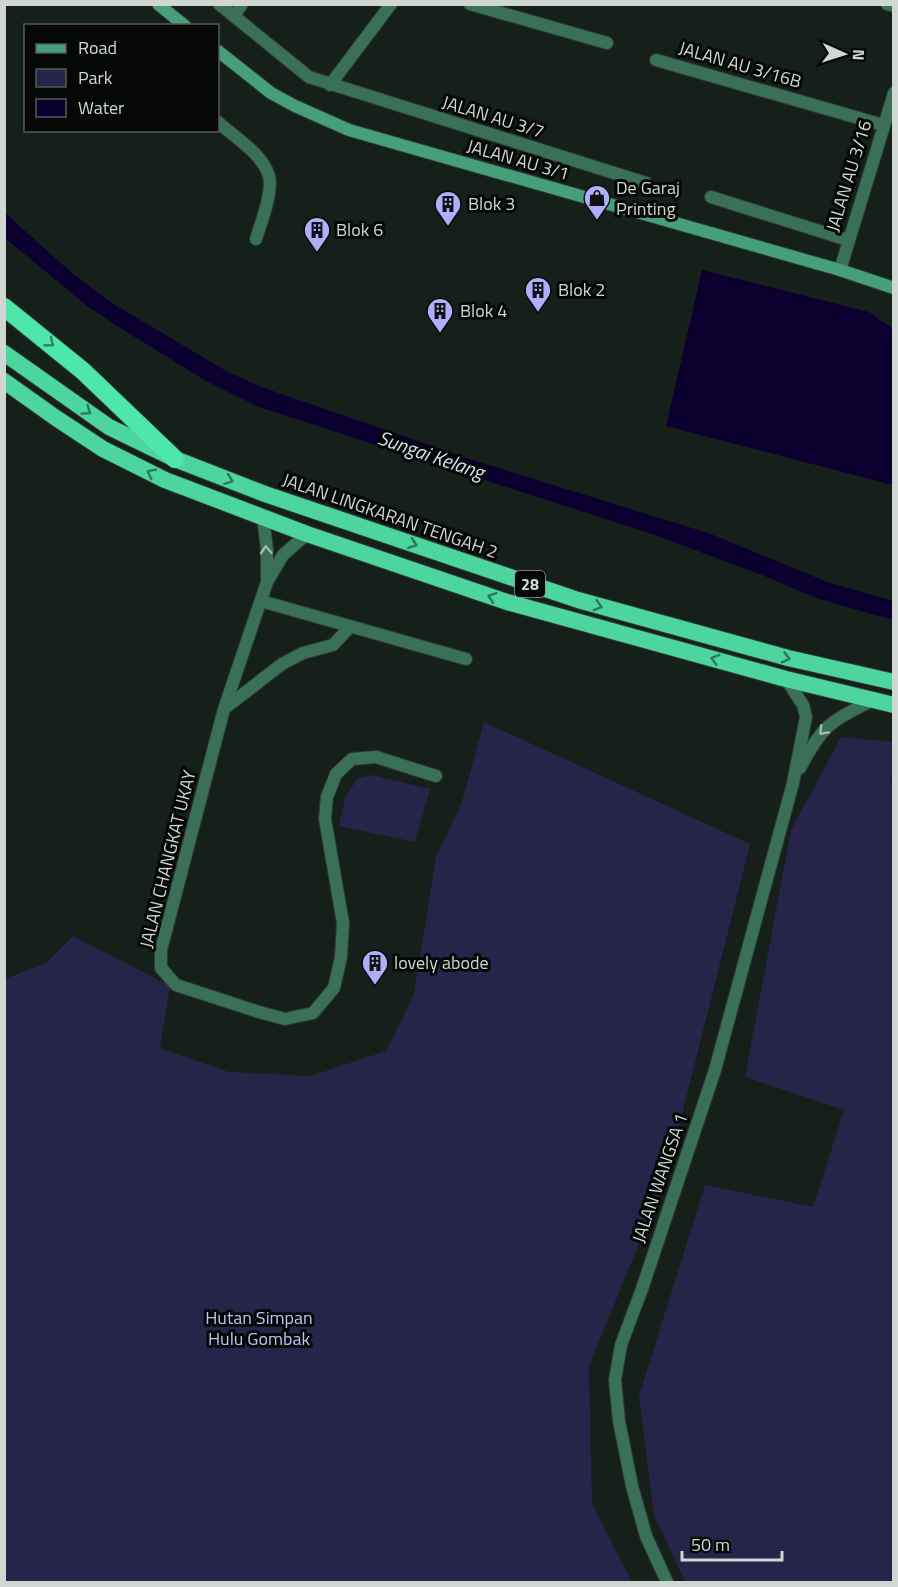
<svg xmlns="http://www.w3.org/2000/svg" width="898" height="1587" font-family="'Titillium Web',sans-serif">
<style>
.green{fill:#262448}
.water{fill:#0b0030}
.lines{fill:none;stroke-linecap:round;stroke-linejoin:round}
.minor-casing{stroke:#2f3a34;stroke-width:14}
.secondary-casing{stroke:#2f3a34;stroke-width:14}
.trunk-casing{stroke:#2f3a34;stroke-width:18}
.motorway-casing{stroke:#2f3a34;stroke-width:20}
.minor{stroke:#3b7058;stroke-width:12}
.secondary{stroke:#45a079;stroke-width:12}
.trunk{stroke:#4cd69e;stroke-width:16}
.motorway{stroke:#4ee7aa;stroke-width:18}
.oneway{stroke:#2d8360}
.oneway2{stroke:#2c795a}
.oneway3{stroke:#a3b8ae}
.labels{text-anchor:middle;stroke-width:6;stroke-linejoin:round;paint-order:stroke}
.shield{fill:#050806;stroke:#939996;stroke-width:1.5}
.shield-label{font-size:16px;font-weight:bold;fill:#d0d7d3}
.street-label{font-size:18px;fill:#d0d7d3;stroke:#050806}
.poi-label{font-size:18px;fill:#d0d7d3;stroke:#050806;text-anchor:start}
.park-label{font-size:18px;fill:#c1c2f8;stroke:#050806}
.water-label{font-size:20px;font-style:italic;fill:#dedff2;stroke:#050806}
</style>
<rect width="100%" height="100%" fill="#15201a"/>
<g class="green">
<polygon points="484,722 750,844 666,1178 589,1366 592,1503 632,1582 5,1582 5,979 46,963 73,936 170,986 160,1048 229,1072 311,1076 386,1051 414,994 436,857 462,802"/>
<polygon points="841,737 893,742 893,765 890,782 894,785 893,1582 685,1582 654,1515 639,1396 705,1185 813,1207 844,1110 745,1077 791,830"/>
<polygon points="372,775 430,789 415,842 339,826 345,798 358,778"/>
</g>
<g class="water">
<polygon points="4,212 73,274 115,305 228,372 261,387 476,461 711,534 827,582 893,601 893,620 816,598 762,575 655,535 259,407 206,381 122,329 86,305 5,238"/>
<polygon points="702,270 869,312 893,329 893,485 666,426"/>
</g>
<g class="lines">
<g class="minor-casing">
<g id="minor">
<polyline points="219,4 309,77 646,183"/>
<polyline points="470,4 607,43"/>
<polyline points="887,4 894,6"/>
<polyline points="234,16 242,4"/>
<polyline points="656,60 883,125"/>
<polyline points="330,85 391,4"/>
<path d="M218,122C234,137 262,153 269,176C273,192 261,223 256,239"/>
<polyline points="711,197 848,240"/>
<polyline points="840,270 894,93"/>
<polyline points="263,518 267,549 267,581"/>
<polyline points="307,534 283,555 267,582 224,709 161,950 161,968 176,985 259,1012 285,1019 313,1013 334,988 341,957 343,923 325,819 327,797 336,774 352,759 376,757 436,776"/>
<polyline points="261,601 466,659"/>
<polyline points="225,708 282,664 303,653 333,645 350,627"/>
<path d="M800,768C823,724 830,722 873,700"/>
<polyline points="667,1582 646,1536 632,1486 619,1421 615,1380 621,1345 642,1289 715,1070 793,783 806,717 803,705 786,679"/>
</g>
</g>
<g class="secondary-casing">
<g id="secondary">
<polyline points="158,4 185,26"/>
<polyline points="218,51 271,93 295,106 349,130 840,270 894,288"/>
</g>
</g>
<g class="trunk-casing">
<g id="trunk">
<polyline points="4,353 109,427 175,459 265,494 578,600 788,658 894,682"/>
<polyline points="4,381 56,418 103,449 165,480 307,534 507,602 786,679 894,705"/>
</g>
</g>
<g class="motorway-casing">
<polyline id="motorway" points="4,307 83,371 175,459"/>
</g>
<use href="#minor" class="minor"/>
<use href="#secondary" class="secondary"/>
<use href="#trunk" class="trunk"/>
<use href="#motorway" class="motorway"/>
</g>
<defs><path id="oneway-chevron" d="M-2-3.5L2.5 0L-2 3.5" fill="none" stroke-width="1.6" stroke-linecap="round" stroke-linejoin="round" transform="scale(1.5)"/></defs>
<use class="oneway" href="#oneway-chevron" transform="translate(50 343) rotate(39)"/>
<g class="oneway2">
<use href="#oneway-chevron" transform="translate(87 411) rotate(35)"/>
<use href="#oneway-chevron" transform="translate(151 473) rotate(-153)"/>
<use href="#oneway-chevron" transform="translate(229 480) rotate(21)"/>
<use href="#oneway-chevron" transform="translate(413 544) rotate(19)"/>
<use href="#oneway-chevron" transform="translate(492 597) rotate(-161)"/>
<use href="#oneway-chevron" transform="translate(598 606) rotate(16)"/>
<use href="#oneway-chevron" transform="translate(786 658) rotate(14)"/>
<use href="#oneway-chevron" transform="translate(715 659) rotate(-164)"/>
</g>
<g class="oneway3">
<use href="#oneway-chevron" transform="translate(266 550) rotate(-93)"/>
<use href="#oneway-chevron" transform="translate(823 731) rotate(133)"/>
</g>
<defs>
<g id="shop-pin" transform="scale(1.35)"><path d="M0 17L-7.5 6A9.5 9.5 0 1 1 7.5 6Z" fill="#aeaefb" stroke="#050806"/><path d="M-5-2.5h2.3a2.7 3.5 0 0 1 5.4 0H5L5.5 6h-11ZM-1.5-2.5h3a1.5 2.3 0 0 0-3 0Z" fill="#111"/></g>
<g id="building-pin" transform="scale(1.35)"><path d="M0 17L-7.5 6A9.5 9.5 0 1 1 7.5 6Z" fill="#aeaefb" stroke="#050806"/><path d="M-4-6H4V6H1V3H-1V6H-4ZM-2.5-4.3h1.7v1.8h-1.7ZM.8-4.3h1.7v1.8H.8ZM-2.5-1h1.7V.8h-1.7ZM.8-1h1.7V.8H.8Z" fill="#111"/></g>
</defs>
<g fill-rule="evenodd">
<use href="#shop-pin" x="597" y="198"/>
<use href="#building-pin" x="448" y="204"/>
<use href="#building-pin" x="317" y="230"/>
<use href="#building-pin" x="538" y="290"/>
<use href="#building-pin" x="440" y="311"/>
<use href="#building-pin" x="375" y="963"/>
</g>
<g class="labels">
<rect class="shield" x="515" y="571" width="30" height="26" rx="4.5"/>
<g class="shield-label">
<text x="530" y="590">28</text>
</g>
<g class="street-label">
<text transform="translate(740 65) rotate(16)" y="6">JALAN AU 3/16B</text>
<text transform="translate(493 117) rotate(17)" y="6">JALAN AU 3/7</text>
<text transform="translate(518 160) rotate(16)" y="6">JALAN AU 3/1</text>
<text transform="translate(849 176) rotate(-73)" y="6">JALAN AU 3/16</text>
<text transform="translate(390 516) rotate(19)" y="6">JALAN LINGKARAN TENGAH 2</text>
<text transform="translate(168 859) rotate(-76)" y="6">JALAN CHANGKAT UKAY</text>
<text transform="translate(660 1178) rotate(-71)" y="6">JALAN WANGSA 1</text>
</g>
<g class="poi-label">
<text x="616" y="194">De Garaj<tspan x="616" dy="21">Printing</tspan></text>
<text x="468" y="210">Blok 3</text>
<text x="336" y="236">Blok 6</text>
<text x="558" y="296">Blok 2</text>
<text x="460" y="317">Blok 4</text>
<text x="394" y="969">lovely abode</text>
</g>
<g class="park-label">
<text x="259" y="1324">Hutan Simpan<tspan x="259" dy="21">Hulu Gombak</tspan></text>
</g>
<g class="water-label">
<text transform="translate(431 455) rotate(19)" y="7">Sungai Kelang</text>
</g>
</g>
<rect width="898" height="1587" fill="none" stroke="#d0d7d3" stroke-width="12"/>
<rect x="24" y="24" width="195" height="108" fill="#050806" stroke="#565b58" stroke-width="1.5"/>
<rect x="36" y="44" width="30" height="9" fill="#45a079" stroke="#565b58" stroke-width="1.5"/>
<text x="78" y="54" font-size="18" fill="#d0d7d3">Road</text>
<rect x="36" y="69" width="30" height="18" fill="#262448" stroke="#565b58" stroke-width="1.5"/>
<text x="78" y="84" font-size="18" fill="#d0d7d3">Park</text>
<rect x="36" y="99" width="30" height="18" fill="#0b0030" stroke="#565b58" stroke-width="1.5"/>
<text x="78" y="114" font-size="18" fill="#d0d7d3">Water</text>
<g transform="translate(844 54) rotate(93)" stroke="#050806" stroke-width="4.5" paint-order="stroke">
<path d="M0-4.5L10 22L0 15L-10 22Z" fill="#d0d7d3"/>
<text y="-9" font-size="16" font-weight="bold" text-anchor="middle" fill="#d0d7d3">N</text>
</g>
<path d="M682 1551v9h100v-9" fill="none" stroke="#d0d7d3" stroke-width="3"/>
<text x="691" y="1551" font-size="18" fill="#d0d7d3" stroke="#050806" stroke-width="4.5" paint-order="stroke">50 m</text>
</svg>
